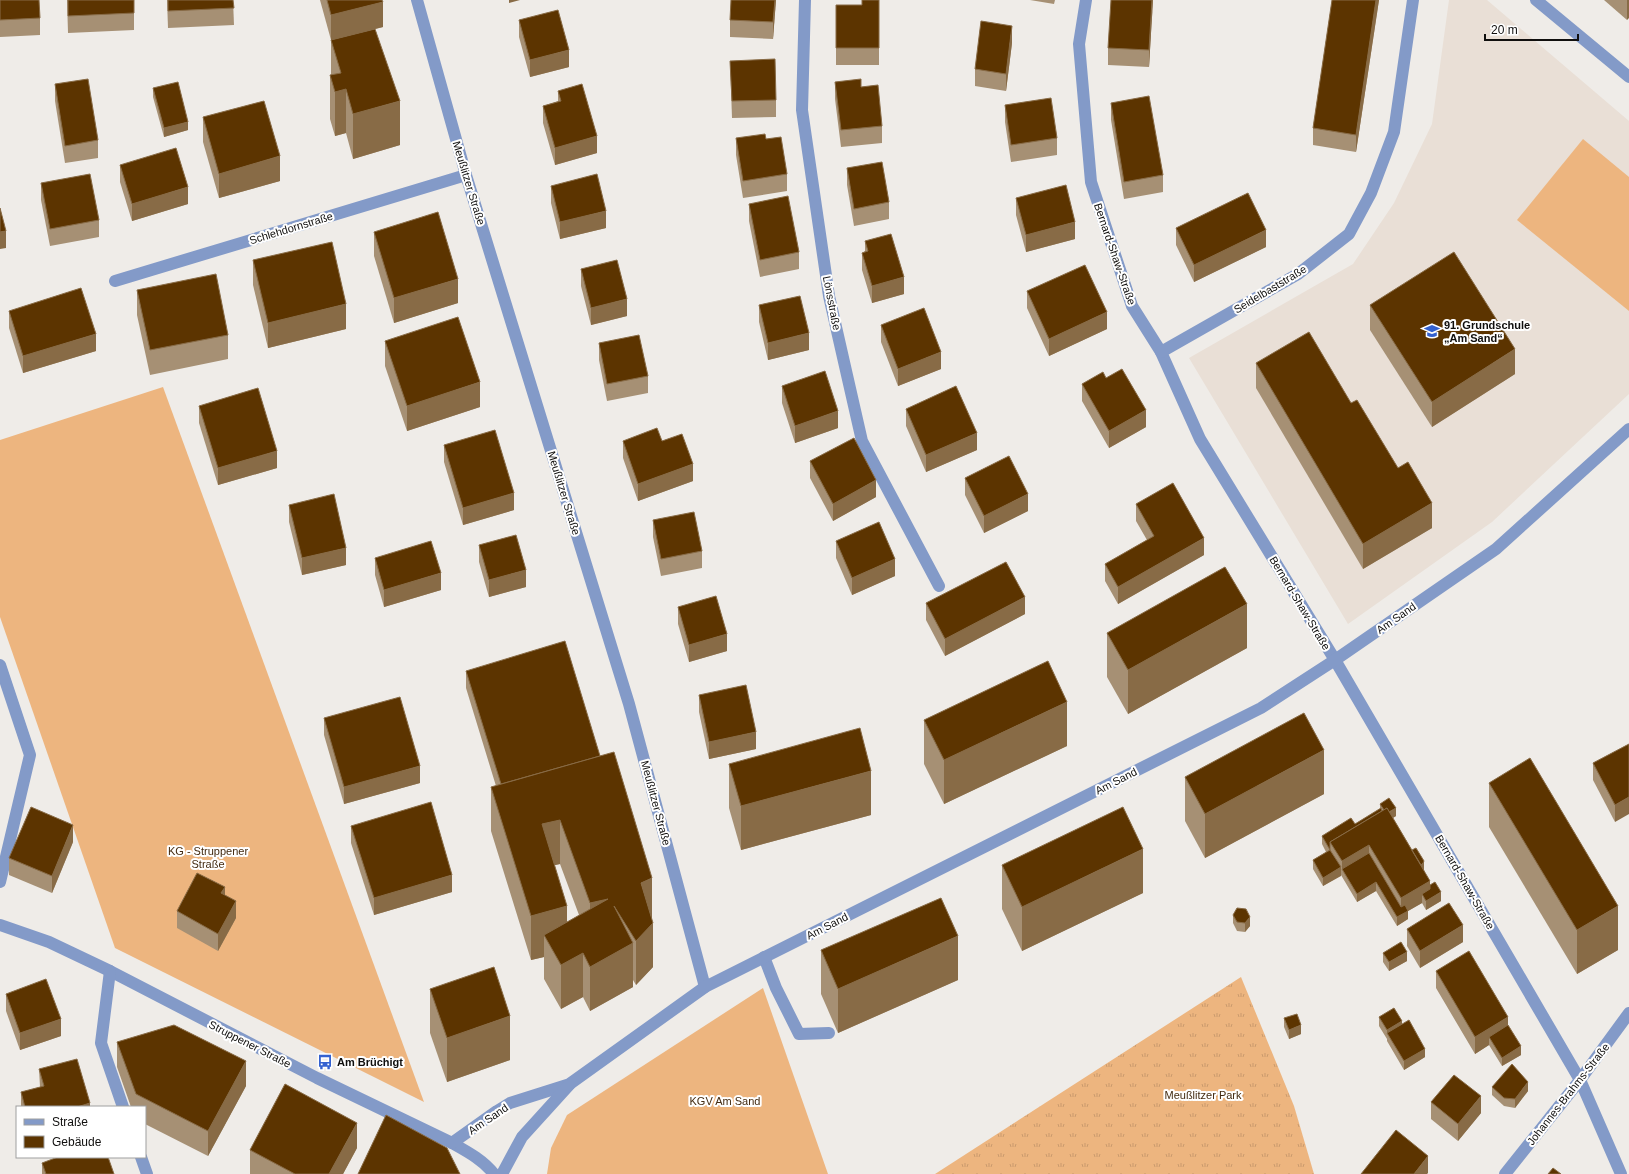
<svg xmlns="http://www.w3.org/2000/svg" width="1629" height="1174" font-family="Arial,sans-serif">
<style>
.built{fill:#e9dfd6}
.grass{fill:url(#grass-tufts)}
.garden{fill:#edb57f}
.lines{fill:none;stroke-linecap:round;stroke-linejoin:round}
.lane{stroke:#839ac8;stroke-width:12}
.street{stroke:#839ac8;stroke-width:12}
.wall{fill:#a69074;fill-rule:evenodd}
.shaded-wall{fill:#886b46}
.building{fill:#5c3400;stroke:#886b46}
.labels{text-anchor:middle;stroke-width:4;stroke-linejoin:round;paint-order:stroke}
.street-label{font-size:11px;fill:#100f0e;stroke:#fff}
.poi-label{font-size:11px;font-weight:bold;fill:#100f0e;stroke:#fff;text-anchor:start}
.park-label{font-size:11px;fill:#432b11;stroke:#fff}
</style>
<defs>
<pattern id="grass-tufts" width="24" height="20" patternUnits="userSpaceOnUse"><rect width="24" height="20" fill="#edb57f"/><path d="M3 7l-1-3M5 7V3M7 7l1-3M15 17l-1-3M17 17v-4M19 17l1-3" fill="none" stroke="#ca9a6d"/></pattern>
</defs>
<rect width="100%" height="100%" fill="#efece8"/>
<polygon class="built" points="1449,0 1487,0 1629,121 1629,394 1492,522 1348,624 1189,358 1353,264 1394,203 1432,124"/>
<polygon class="grass" points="1241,977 1294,1106 1314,1174 935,1174"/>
<g class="garden">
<polygon points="1583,139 1629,177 1629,311 1517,220"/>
<polygon points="163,387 424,1102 115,948 0,617 0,440"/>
<polygon points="763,988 828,1174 547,1174 551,1148 567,1115"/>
</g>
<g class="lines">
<polyline class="lane" points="764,957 776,988 799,1034 829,1033"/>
<g class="street">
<polyline points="417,0 466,175 629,704 705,987"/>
<polyline points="805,0 802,110 829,296 862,441 939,586"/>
<polyline points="1086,0 1079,44 1091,182 1132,306 1161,352 1200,439 1335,660 1580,1080 1621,1174"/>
<polyline points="1536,0 1629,77"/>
<polyline points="115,281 466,175"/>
<polyline points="1161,352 1298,274 1349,234 1371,193 1394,132 1413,0"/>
<polyline points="0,665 30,755 0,882"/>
<path d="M0,925L49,942L110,971L317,1078L452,1143C468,1152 483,1160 494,1174"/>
<polyline points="110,971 101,1043 123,1107"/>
<polyline points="452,1143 497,1111 510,1103 570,1084"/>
<polyline points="141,1157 147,1174"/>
<polyline points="502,1174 522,1137 571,1083 705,987 1261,708 1335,660 1496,549 1629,429"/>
<polyline points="1505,1174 1580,1080 1629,1013"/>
</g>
</g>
<g class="wall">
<polygon points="0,0 40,18 40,35 0,37"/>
<polygon points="67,0 134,0 134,30 68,33"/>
<polygon points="167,0 233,0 234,25 168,28"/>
<polygon points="320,0 382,0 383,27 331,40"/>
<polygon points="776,0 773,39 730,37 730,20"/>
<polygon points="879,0 879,65 836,65 836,5 862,5"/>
<polygon points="1030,0 1055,0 1054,4"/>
<polygon points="1153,0 1149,67 1108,65 1108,48"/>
<polygon points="1332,0 1379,0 1356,152 1313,145 1313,128"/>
<polygon points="1604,0 1629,0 1627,20"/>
<polygon points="519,20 569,67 530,77 519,37"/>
<polygon points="331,40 400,145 353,159 346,133 335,136 330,119 330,75 331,75"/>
<polygon points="1012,43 1006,91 975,86 975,69"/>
<polygon points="730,61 776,100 776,117 732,118"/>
<polygon points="835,82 861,87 882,126 882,143 841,147 835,99"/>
<polygon points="55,84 98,140 98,158 65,163 55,101"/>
<polygon points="153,88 188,130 164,137 153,97"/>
<polygon points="558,91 597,153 555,165 543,123 543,106 558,101"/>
<polygon points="1111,103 1163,175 1163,192 1124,199 1111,120"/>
<polygon points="1005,105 1057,138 1057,155 1011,162 1005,122"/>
<polygon points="203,117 280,181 219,198 203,142"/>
<polygon points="736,138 766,139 787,174 787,191 743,198 736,155"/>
<polygon points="120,165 188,204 132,221 120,182"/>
<polygon points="847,168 889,202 889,219 854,226 847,185"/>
<polygon points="41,183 99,220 99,237 50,246 41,200"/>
<polygon points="551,186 606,228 560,239 551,203"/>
<polygon points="1016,198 1075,239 1026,252 1016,215"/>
<polygon points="749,204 799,252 799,269 760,277 749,221"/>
<polygon points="1176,228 1266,247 1194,282 1176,245"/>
<polygon points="374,232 458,303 394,323 374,256"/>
<polygon points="865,241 904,294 872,303 862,270 862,253 865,251"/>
<polygon points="253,260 346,329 268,348 253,285"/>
<polygon points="581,269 627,316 591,325 581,286"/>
<polygon points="137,290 228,335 228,359 150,375 137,315"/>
<polygon points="1027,291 1107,329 1049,356 1027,308"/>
<polygon points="759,305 809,350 768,360 759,322"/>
<polygon points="1370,305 1515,374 1432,427 1370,330"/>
<polygon points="9,311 96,351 23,373 9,328"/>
<polygon points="881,325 941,369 898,386 881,342"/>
<polygon points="385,341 480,407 407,431 385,366"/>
<polygon points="599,343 648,376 648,393 607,401 599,360"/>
<polygon points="1256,363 1351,403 1432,528 1363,569 1256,388"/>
<polygon points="1106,378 1146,427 1109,448 1082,401 1082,384"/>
<polygon points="782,386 838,428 795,443 782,403"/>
<polygon points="199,406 277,468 218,485 199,423"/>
<polygon points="906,409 977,450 926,472 906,426"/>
<polygon points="623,441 662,441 693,481 638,501 623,458"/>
<polygon points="444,445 514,510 463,525 444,462"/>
<polygon points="810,461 876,497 833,521 810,478"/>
<polygon points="965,478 1028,511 984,533 965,495"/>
<polygon points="1136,504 1204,555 1118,604 1105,581 1105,564 1147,540 1136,521"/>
<polygon points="289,505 346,565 302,575 289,522"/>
<polygon points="653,520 702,551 702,568 661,576 653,537"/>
<polygon points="836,541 895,576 852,595 836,558"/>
<polygon points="479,545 526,587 489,597 479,562"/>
<polygon points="375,558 441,590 384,607 375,575"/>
<polygon points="926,603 1025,614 945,656 926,620"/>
<polygon points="678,607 727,651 689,662 678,624"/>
<polygon points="1107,633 1247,648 1128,714 1107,677"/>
<path d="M466,671L600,756L652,920L653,967L636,985L633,980V987L590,1011L583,997L561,1009L544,979V957L531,960L491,831V787L496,786L466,688ZM560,864L579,915L567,922L554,865Z"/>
<polygon points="699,695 756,749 709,759 699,712"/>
<polygon points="324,718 420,783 344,804 324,735"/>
<polygon points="924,720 1067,746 944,804 924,764"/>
<polygon points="1629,744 1615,822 1593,780 1593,763"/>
<polygon points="729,764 871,815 741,850 729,808"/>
<polygon points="1185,777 1324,794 1205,858 1185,821"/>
<polygon points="1489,783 1618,950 1577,974 1489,827"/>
<polygon points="1380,804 1396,816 1393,818 1424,870 1430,885 1441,901 1426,910 1422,903 1408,911 1408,919 1397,926 1376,891 1357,902 1341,875 1323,886 1313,869 1313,860 1326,852 1322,844 1322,836 1355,824 1380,809"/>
<polygon points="351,826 452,892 374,915 351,843"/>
<polygon points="73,842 52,893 9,875 9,858"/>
<polygon points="1002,865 1143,893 1022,951 1002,909"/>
<polygon points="225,895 236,918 218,951 177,928 177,911"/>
<polygon points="1233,915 1250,926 1245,932 1237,931 1233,923"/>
<polygon points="1407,929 1463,942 1420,968 1407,946"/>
<polygon points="821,950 958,980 838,1033 821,994"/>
<polygon points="1383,953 1407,961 1389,971 1383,962"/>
<polygon points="1436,971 1508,1025 1521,1055 1502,1066 1489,1045 1475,1054 1436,988"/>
<polygon points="430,989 510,1060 447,1082 430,1033"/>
<polygon points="6,994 61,1036 20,1050 6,1011"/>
<polygon points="1379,1017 1402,1024 1425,1057 1404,1070 1387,1041 1387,1039 1379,1026"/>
<polygon points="1284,1018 1301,1034 1289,1039 1284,1027"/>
<polygon points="117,1042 246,1086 208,1156 145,1124 145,1107 131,1107 117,1067"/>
<polygon points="39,1069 90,1107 21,1107 21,1092 40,1087"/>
<polygon points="1492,1087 1528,1091 1515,1108 1504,1106 1492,1095"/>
<polygon points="1431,1102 1481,1113 1458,1141 1431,1119"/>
<polygon points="357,1148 343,1174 250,1174 250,1150"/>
<polygon points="42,1163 114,1174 42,1174"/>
</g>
<g class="shaded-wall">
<polygon points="509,0 520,0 509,3"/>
<polygon points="775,0 776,0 773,39 773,22"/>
<polygon points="1152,0 1153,0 1149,67 1149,50"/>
<polygon points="1376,0 1379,0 1356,152 1356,135"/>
<polygon points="1627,0 1629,0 1629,18 1627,20"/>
<polygon points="383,2 383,27 331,40 331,15"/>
<polygon points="1012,26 1012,43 1006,91 1006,74"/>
<polygon points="569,50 569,67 530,77 530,60"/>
<polygon points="346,89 346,133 335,136 335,92"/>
<polygon points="400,101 400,145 353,159 353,114"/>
<polygon points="188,122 188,130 164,137 164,128"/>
<polygon points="597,136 597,153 555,165 555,148"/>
<polygon points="280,156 280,181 219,198 219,174"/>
<polygon points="188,187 188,204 132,221 132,204"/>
<polygon points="606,211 606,228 560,239 560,222"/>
<polygon points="1075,222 1075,239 1026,252 1026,235"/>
<polygon points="1266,230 1266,247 1194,282 1194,265"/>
<polygon points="6,231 6,248 0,249 0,232"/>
<polygon points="904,277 904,294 872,303 872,286"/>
<polygon points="458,279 458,303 394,323 394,298"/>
<polygon points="627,299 627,316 591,325 591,308"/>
<polygon points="346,304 346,329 268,348 268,323"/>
<polygon points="1107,312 1107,329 1049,356 1049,339"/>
<polygon points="809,333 809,350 768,360 768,343"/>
<polygon points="96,334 96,351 23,373 23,356"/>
<polygon points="1515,349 1515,374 1432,427 1432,402"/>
<polygon points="941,352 941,369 898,386 898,369"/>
<polygon points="480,382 480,407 407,431 407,406"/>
<polygon points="1146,410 1146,427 1109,448 1109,431"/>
<polygon points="838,411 838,428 795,443 795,426"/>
<polygon points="977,433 977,450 926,472 926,455"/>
<polygon points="277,451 277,468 218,485 218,468"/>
<polygon points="693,464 693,481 638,501 638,484"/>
<polygon points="876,480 876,497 833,521 833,504"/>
<polygon points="514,493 514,510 463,525 463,508"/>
<polygon points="1028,494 1028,511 984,533 984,516"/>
<polygon points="1432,503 1432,528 1363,569 1363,544"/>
<polygon points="1204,538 1204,555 1118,604 1118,587"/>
<polygon points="346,548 346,565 302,575 302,558"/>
<polygon points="895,559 895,576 852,595 852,578"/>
<polygon points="526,570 526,587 489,597 489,580"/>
<polygon points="441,573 441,590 384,607 384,590"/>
<polygon points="1025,597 1025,614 945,656 945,639"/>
<polygon points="1247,604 1247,648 1128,714 1128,670"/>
<polygon points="727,634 727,651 689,662 689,645"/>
<polygon points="1067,702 1067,746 944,804 944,760"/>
<polygon points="756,732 756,749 709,759 709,742"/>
<polygon points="1324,750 1324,794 1205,858 1205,814"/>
<polygon points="420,766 420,783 344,804 344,787"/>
<polygon points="871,771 871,815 741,850 741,806"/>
<polygon points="1629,797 1629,814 1615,822 1615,805"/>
<polygon points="1396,808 1396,816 1386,822 1386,814"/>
<polygon points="560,820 560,864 542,868 542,824"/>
<polygon points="73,825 73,842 52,893 52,876"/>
<polygon points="1369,845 1369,862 1342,869 1342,878 1342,861"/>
<polygon points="1143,849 1143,893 1022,951 1022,907"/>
<polygon points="1424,861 1424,869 1423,872 1417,867"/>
<polygon points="1341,867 1341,876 1323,886 1323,878"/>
<polygon points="452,875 452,892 374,915 374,898"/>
<polygon points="652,878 652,922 641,883"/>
<polygon points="1430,881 1430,898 1422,894 1422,903 1408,911 1408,919 1397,926 1397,917 1401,915 1401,898"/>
<polygon points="1376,882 1376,891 1357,902 1357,894"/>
<polygon points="225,887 225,904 221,893"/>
<polygon points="1441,892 1441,901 1426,910 1426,901"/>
<polygon points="608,899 590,947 590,903"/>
<polygon points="236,901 236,918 218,951 218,934"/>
<polygon points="567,906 567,950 544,935 544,957 531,960 531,916"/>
<polygon points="1618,906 1618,950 1577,974 1577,930"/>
<polygon points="1250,917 1250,926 1245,932 1245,923"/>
<polygon points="653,923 653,967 636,985 636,941"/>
<polygon points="1463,925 1463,942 1420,968 1420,951"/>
<polygon points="958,936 958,980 838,1033 838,989"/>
<polygon points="633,943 633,987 590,1011 590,967"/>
<polygon points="1407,952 1407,961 1389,971 1389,962"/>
<polygon points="583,953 583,997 561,1009 561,965"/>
<polygon points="510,1016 510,1060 447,1082 447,1038"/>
<polygon points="1508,1017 1508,1034 1489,1037 1489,1045 1475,1054 1475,1037"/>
<polygon points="61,1019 61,1036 20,1050 20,1033"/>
<polygon points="1402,1021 1402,1030 1387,1033 1387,1039 1387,1030"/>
<polygon points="1301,1025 1301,1034 1289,1039 1289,1030"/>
<polygon points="1521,1046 1521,1055 1502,1066 1502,1058"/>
<polygon points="1425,1049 1425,1057 1404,1070 1404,1061"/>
<polygon points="246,1061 246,1086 208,1156 208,1131"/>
<polygon points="1528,1082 1528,1091 1515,1108 1515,1099"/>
<polygon points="1481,1096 1481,1113 1458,1141 1458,1124"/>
<polygon points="90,1103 90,1107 77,1107"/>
<polygon points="357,1123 357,1148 343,1174 329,1174"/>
<polygon points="1428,1156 1428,1173 1427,1174 1414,1174"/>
</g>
<g class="building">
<polygon points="0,0 39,0 40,18 0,20"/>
<polygon points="68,0 134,0 134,13 68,16"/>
<polygon points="168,0 233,0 234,8 168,11"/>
<polygon points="327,0 382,0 383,2 331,15"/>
<polygon points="731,0 775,0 773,22 730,20"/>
<polygon points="862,0 879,0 879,48 836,48 836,5 862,5"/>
<polygon points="1111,0 1152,0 1149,50 1108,48"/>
<polygon points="1332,0 1376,0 1356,135 1313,128"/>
<polygon points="558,10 569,50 530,60 519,20"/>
<polygon points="981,21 1012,26 1006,74 975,69"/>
<polygon points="375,29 400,101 353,114 346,89 335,92 330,75 341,73 331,40"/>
<polygon points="775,59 776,100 732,101 730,61"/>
<polygon points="88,79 98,140 65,146 55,84"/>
<polygon points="861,79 861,87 878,85 882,126 841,130 835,82"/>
<polygon points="178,82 188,122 164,128 153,88"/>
<polygon points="582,84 597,136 555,148 543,106 561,101 558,91"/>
<polygon points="1149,96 1163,175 1124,182 1111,103"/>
<polygon points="1051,98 1057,138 1011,145 1005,105"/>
<polygon points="264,101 280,156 219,174 203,117"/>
<polygon points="765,134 766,139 781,137 787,174 743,181 736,138"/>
<polygon points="176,148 188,187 132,204 120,165"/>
<polygon points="882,162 889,202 854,209 847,168"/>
<polygon points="90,174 99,220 50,229 41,183"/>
<polygon points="597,174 606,211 560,222 551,186"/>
<polygon points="1066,185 1075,222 1026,235 1016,198"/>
<polygon points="1248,193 1266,230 1194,265 1176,228"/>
<polygon points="788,196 799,252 760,260 749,204"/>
<polygon points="0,208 6,231 0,232"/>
<polygon points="438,212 458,279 394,298 374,232"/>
<polygon points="891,234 904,277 872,286 862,253 868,251 865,241"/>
<polygon points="332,242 346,304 268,323 253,260"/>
<polygon points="1454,252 1515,349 1432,402 1370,305"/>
<polygon points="617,260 627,299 591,308 581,269"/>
<polygon points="1085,265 1107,312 1049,339 1027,291"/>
<polygon points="216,274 228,335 150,350 137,290"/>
<polygon points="81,288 96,334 23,356 9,311"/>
<polygon points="800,296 809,333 768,343 759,305"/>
<polygon points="924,308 941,352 898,369 881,325"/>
<polygon points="458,317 480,382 407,406 385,341"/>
<polygon points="1309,332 1351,403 1357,400 1398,468 1408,462 1432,503 1363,544 1256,363"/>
<polygon points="639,335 648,376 607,384 599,343"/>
<polygon points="1122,369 1146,410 1109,431 1082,384 1103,372 1106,378"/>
<polygon points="825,371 838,411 795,426 782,386"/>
<polygon points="956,386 977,433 926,455 906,409"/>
<polygon points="258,388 277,451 218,468 199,406"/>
<polygon points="657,428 662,441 682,434 693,464 638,484 623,441"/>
<polygon points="495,430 514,493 463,508 444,445"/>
<polygon points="854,438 876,480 833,504 810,461"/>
<polygon points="1009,456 1028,494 984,516 965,478"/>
<polygon points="1173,483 1204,538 1118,587 1105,564 1154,536 1136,504"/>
<polygon points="334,494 346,548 302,558 289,505"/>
<polygon points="694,512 702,551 661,559 653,520"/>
<polygon points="879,522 895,559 852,578 836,541"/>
<polygon points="516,535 526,570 489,580 479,545"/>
<polygon points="431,541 441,573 384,590 375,558"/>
<polygon points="1006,562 1025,597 945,639 926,603"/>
<polygon points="1225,567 1247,604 1128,670 1107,633"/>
<polygon points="716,596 727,634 689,645 678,607"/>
<polygon points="565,641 600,756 501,784 466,671"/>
<polygon points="1048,661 1067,702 944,760 924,720"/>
<polygon points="746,685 756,732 709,742 699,695"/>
<polygon points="400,697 420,766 344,787 324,718"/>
<polygon points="1304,713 1324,750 1205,814 1185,777"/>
<polygon points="860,728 871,771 741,806 729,764"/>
<polygon points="1629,744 1629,797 1615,805 1593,763"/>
<polygon points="614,752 652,878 641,883 653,923 636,941 614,906 633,943 590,967 583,953 561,965 544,935 608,899 590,903 560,820 542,824 567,906 531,916 491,787"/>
<polygon points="1530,758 1618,906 1577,930 1489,783"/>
<polygon points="1389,798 1396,808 1389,812 1387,808 1384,810 1380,804"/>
<polygon points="431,802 452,875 374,898 351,826"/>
<polygon points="31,807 73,825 52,876 9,858"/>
<polygon points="1123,807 1143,849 1022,907 1002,865"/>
<polygon points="1381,808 1382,811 1330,842 1330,850 1322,836 1351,818 1355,824"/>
<polygon points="1387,808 1430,881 1401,898 1369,845 1342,861 1330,842"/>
<polygon points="1416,848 1424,861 1423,863 1421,865 1412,850"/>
<polygon points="1330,850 1341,867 1323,878 1313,860"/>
<polygon points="1369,853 1401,907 1405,905 1408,911 1397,917 1376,882 1357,894 1342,869"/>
<polygon points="197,873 225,887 221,893 236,901 218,934 177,911"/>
<polygon points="1435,882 1441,892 1426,901 1422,894 1430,889 1430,885"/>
<polygon points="941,898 958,936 838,989 821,950"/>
<polygon points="1449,903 1463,925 1420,951 1407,929"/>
<polygon points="1237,908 1246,909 1250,917 1245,923 1237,922 1233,915"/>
<polygon points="1401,942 1407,952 1389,962 1383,953"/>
<polygon points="1469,951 1508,1017 1475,1037 1436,971"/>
<polygon points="494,967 510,1016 447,1038 430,989"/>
<polygon points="46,979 61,1019 20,1033 6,994"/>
<polygon points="1394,1008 1402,1021 1387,1030 1379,1017"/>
<polygon points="1297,1014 1301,1025 1289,1030 1284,1018"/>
<polygon points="1409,1020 1425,1049 1404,1061 1387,1033"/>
<polygon points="174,1025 246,1061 208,1131 136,1094 117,1042"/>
<polygon points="1508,1025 1521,1046 1502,1058 1489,1037"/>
<polygon points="77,1059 90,1103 77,1107 25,1107 21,1092 44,1086 39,1069"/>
<polygon points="1512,1064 1528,1082 1515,1099 1504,1098 1492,1087"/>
<polygon points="1454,1075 1481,1096 1458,1124 1431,1102"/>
<polygon points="285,1084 357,1123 329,1174 295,1174 250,1150"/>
<polygon points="386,1115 447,1148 460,1174 358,1174"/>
<polygon points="1396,1130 1428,1156 1414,1174 1361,1174"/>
<polygon points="58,1157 108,1157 114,1174 46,1174 42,1163"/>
<polygon points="1553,1168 1561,1174 1548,1174"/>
</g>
<defs>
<g id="school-bare" transform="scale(1.2)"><path d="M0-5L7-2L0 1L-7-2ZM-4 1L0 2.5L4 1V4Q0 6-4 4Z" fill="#3361d0" stroke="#fff" stroke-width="2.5" paint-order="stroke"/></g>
<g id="bus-bare" transform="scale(1.2)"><path d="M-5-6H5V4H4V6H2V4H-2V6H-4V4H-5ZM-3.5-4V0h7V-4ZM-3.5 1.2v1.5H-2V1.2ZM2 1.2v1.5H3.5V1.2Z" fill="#3361d0" stroke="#fff" stroke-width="2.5" paint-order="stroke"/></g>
</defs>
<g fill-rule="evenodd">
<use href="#school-bare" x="1432" y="331"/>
<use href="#bus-bare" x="325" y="1062"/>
</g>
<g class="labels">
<g class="street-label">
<text transform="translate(469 183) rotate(73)" y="4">Meußlitzer Straße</text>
<text transform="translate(291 228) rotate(-17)" y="4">Schlehdornstraße</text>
<text transform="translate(1115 254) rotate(71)" y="4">Bernard-Shaw-Straße</text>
<text transform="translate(1270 289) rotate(-31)" y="4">Seidelbaststraße</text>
<text transform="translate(832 303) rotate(79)" y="4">Lönsstraße</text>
<text transform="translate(564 493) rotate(73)" y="4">Meußlitzer Straße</text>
<text transform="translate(1300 603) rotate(59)" y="4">Bernard-Shaw-Straße</text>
<text transform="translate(1396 618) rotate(-35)" y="4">Am Sand</text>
<text transform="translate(1116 781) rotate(-27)" y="4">Am Sand</text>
<text transform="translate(656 803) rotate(75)" y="4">Meußlitzer Straße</text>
<text transform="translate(1465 882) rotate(60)" y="4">Bernard-Shaw-Straße</text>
<text transform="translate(827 926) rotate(-27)" y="4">Am Sand</text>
<text transform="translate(250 1044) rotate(27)" y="4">Struppener Straße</text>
<text transform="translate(1568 1094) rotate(-52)" y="4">Johannes-Brahms-Straße</text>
<text transform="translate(488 1119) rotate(-34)" y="4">Am Sand</text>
</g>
<g class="poi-label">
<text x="1444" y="329">91. Grundschule<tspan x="1444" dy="13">„Am Sand“</tspan></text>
<text x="337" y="1066">Am Brüchigt</text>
</g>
<g class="park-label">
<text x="208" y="855">KG - Struppener<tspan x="208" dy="13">Straße</tspan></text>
<text x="1203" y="1099">Meußlitzer Park</text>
<text x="725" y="1105">KGV Am Sand</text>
</g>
</g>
<rect x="16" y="1106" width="130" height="52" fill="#ffffff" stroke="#9f9f9f"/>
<rect x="24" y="1119" width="20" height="6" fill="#839ac8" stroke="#9f9f9f"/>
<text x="52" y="1126" font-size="12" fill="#100f0e">Straße</text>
<rect x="24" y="1136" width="20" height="12" fill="#5c3400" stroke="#9f9f9f"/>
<text x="52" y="1146" font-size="12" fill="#100f0e">Gebäude</text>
<path d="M1485 34v6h93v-6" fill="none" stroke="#100f0e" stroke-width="2"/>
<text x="1491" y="34" font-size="12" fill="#100f0e" stroke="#ffffff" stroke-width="3" paint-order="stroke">20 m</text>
</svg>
